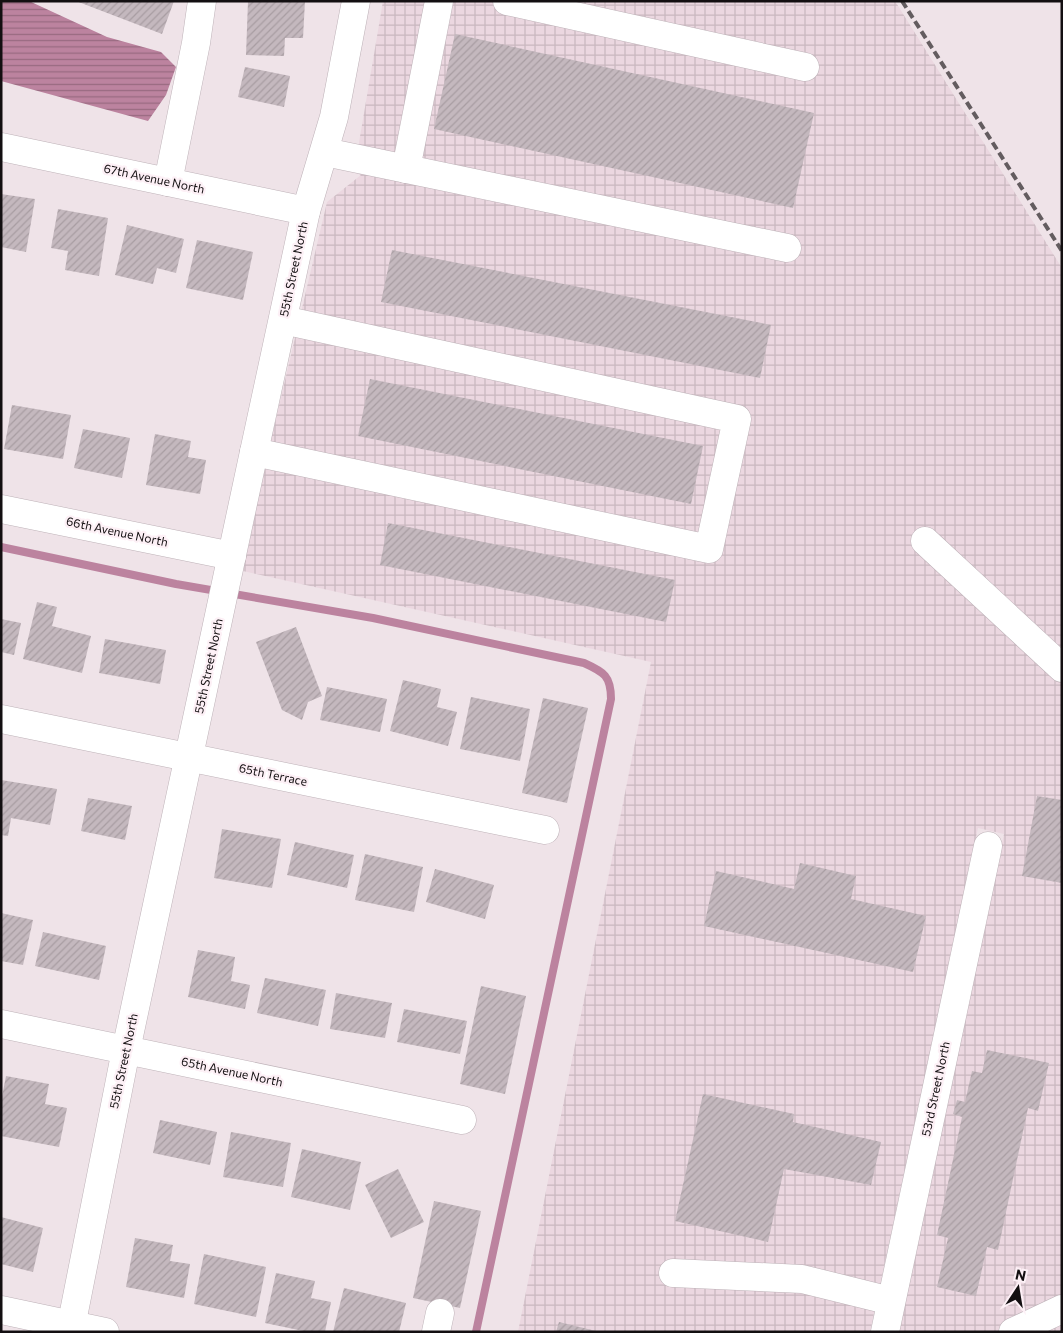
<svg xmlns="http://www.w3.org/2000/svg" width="1063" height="1333" font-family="Commissioner,sans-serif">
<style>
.industrial{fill:url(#industrial-grid)}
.water{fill:url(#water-rules)}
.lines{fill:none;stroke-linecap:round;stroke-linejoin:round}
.stream{stroke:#bc839f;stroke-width:8}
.building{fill:url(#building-hatch)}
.minor-casing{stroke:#beb2b8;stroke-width:29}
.minor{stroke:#fff;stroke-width:28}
.rail{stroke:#635c5f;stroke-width:4;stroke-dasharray:8 4;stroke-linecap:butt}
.labels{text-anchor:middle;stroke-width:4.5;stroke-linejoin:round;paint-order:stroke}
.street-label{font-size:12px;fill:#130f11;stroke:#fdf0f6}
</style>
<defs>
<pattern id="industrial-grid" width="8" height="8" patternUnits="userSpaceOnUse" patternTransform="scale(1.25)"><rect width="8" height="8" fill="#ebd7e0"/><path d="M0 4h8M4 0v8" fill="none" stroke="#c9b7bf"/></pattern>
<pattern id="water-rules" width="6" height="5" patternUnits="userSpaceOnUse" patternTransform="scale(1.25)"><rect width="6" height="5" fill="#bc839f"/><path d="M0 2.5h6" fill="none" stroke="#986a80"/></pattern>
<pattern id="building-hatch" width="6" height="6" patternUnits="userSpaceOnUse" patternTransform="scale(1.25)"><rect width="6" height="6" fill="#c4b8be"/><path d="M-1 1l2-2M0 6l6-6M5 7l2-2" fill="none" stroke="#a89da2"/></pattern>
</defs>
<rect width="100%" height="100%" fill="#efe3e8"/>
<polygon class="industrial" points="383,1 895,1 1062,268 1062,1332 899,1332 1004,834 978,828 870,1332 518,1332 651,662 243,571 270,444 327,202 361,175 354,172"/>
<polygon class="water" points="1,1 29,1 107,37 161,52 176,67 166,95 148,121 1,81"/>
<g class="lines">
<path class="stream" d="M1,547L176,584L373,618L584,663C604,672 611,676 611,699L476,1332"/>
</g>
<g class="building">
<polygon points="76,1 174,1 162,34"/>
<polygon points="248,1 305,1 303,38 285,38 284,56 246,55"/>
<polygon points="455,34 814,113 793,208 434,129"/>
<polygon points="245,67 290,76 284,107 238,97"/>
<polygon points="1,194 35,199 26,252 1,247"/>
<polygon points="58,209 108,218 99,276 65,270 68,251 51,248"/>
<polygon points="127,225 184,239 176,273 157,268 153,284 115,275"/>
<polygon points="197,240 253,252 243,300 186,288"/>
<polygon points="392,250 771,325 760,378 381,302"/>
<polygon points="370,379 703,446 691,504 358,436"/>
<polygon points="12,405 71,415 63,459 4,449"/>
<polygon points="83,429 130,438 122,478 74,468"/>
<polygon points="155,434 191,441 188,457 206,460 200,494 146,485"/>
<polygon points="388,523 675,580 666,622 380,565"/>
<polygon points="37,602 57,607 52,626 91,636 82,673 23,659"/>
<polygon points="1,619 21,623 14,655 1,652"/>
<polygon points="296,627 322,696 308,702 302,720 282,710 256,642"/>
<polygon points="105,639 166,650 160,684 99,673"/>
<polygon points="403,680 441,689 437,707 457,712 448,746 390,731"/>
<polygon points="327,687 387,699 380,732 320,720"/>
<polygon points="471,697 530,709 520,761 460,749"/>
<polygon points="543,698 588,708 567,803 522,793"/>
<polygon points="1,780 57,789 50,825 11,818 8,836 1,835"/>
<polygon points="1037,796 1062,800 1062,883 1022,876"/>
<polygon points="88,798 132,806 125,840 81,831"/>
<polygon points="222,829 281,839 272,888 214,878"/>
<polygon points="295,842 354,855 347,888 287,875"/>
<polygon points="365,854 423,867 414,912 355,900"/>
<polygon points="800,863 856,876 851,899 926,916 913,972 704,926 716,871 794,889"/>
<polygon points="435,869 494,885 485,919 426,902"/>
<polygon points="1,913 33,920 23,965 1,961"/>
<polygon points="43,932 106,946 99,980 35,966"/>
<polygon points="198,950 235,957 231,981 250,985 245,1009 188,997"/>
<polygon points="265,978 326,990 318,1026 257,1013"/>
<polygon points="481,986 526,996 505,1094 460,1084"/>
<polygon points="336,993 392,1003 385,1038 330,1029"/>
<polygon points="404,1009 467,1021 460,1054 397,1042"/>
<polygon points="987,1050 1049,1063 1038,1111 1028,1108 998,1250 987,1247 976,1296 937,1287 948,1238 937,1235 962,1117 953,1114 957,1100 965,1102 972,1071 982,1073"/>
<polygon points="6,1076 49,1084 45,1104 67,1108 59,1147 1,1136 1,1102"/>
<polygon points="703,1094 794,1114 793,1122 881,1142 871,1185 784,1169 768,1242 675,1221"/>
<polygon points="160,1120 217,1132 210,1165 153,1153"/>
<polygon points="231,1132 291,1143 283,1187 223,1177"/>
<polygon points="302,1149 361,1162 350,1210 291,1197"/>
<polygon points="398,1169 424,1222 391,1238 365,1185"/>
<polygon points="434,1201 481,1211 460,1308 413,1298"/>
<polygon points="1,1217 43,1228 33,1272 1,1264"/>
<polygon points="135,1238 173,1245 170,1261 190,1264 184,1298 126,1287"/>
<polygon points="204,1254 266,1267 256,1317 194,1304"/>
<polygon points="276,1273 315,1281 311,1298 331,1302 325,1332 308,1332 265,1323"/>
<polygon points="344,1288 406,1303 399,1332 333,1332"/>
<polygon points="559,1322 596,1331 596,1332 556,1332"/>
</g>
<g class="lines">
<g class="minor-casing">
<g id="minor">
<polyline points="507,1 805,67"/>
<polyline points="1,147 306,211"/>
<polyline points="325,152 787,248"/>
<polyline points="406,169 439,1"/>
<polyline points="168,182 196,43 202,1"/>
<polyline points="254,452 709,549 737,419 283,320"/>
<polyline points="1,509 232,556"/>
<polyline points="925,541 1062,668"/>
<polyline points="1,719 545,830"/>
<polyline points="1,1024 462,1120"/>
<polyline points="673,1273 802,1279 891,1301"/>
<polyline points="1,1310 105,1332"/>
<polyline points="70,1332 126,1050 254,452 306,211 334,117 356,1"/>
<polyline points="436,1332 440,1313"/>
<polyline points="885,1332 988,846"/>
<polyline points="1013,1332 1062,1309"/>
</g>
</g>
<use href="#minor" class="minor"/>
<polyline class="rail" points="902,1 1062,251"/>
</g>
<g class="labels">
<g class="street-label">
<text transform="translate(154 179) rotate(12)" y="4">67th Avenue North</text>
<text transform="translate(294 269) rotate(-78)" y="4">55th Street North</text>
<text transform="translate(117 532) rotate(12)" y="4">66th Avenue North</text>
<text transform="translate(209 666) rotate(-78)" y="4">55th Street North</text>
<text transform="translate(273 775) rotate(12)" y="4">65th Terrace</text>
<text transform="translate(124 1061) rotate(-78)" y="4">55th Street North</text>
<text transform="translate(232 1072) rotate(12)" y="4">65th Avenue North</text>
<text transform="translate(936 1089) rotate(-78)" y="4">53rd Street North</text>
</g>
</g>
<rect width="1063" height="1333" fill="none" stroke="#130f11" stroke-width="5"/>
<g transform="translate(1018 1288) rotate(12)" stroke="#fdf0f6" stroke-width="4" paint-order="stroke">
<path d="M0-4L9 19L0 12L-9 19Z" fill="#130f11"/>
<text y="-8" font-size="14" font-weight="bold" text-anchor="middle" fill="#130f11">N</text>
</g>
</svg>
